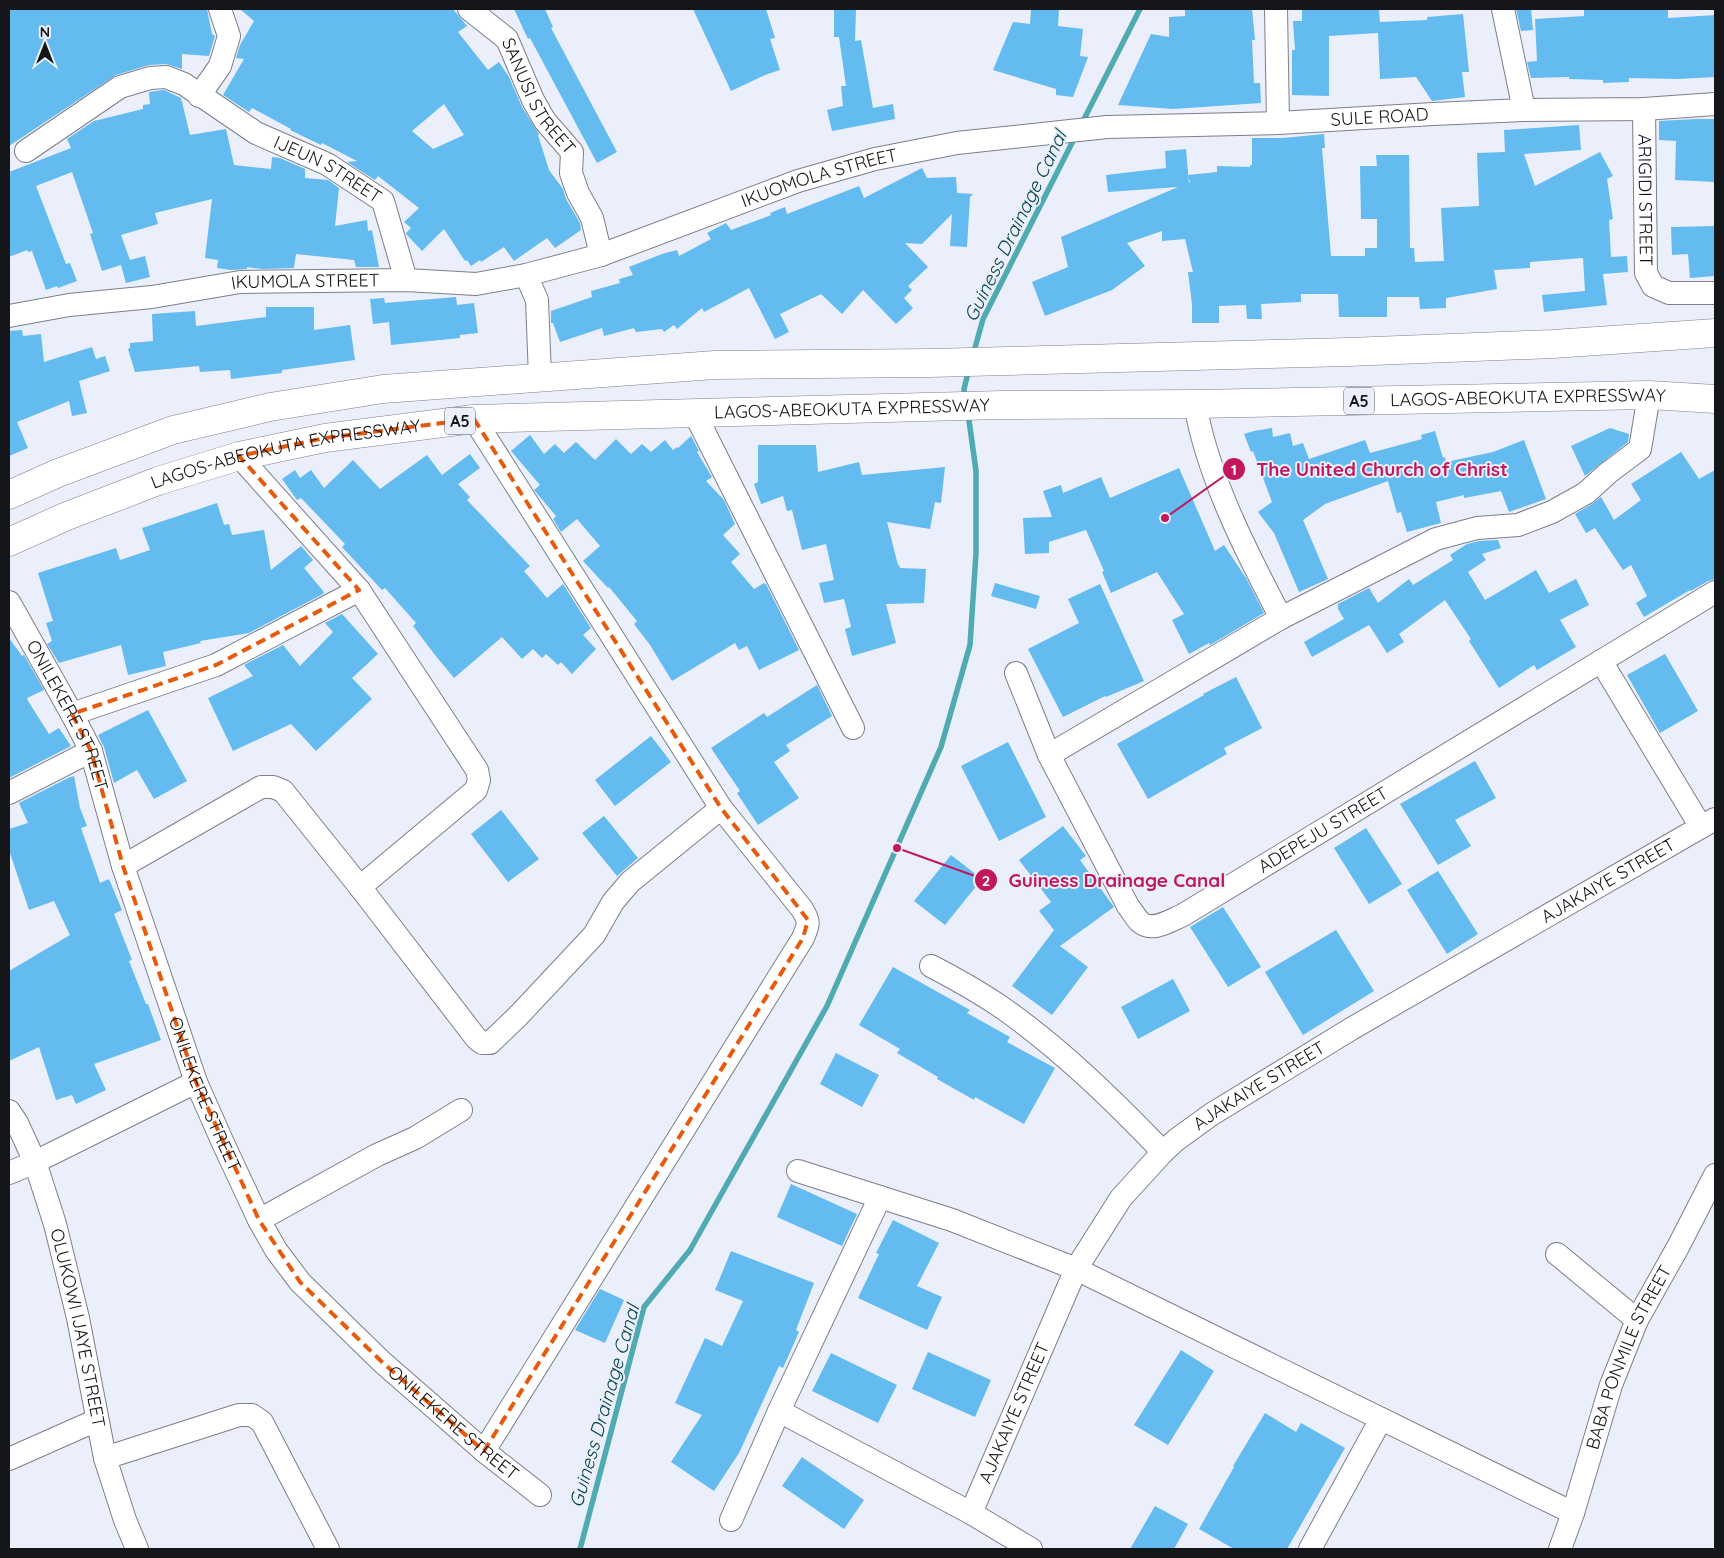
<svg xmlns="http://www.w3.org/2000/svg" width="1724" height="1558" font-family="Quicksand,sans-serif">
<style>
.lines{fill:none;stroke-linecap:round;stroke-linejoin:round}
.stream{stroke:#50aab2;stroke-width:5.5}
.building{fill:#63bbef;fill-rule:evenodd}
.minor-casing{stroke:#7c7f8b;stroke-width:24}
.highway-casing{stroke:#7c7f8b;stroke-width:29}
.minor{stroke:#fff;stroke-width:22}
.highway{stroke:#fff;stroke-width:28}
.marked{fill:none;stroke:#e8590c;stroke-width:4;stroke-dasharray:10 6;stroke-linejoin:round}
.labels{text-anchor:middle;stroke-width:4;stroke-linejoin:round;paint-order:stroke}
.shield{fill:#eaeffb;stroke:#55575e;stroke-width:1}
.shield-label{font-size:16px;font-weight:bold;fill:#15161a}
.street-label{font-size:18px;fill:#15161a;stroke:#eaeffb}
.water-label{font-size:19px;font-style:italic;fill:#054347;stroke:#eaeffb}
.leader{fill:none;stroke:#c2185b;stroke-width:2}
.callout-dot{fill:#c2185b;stroke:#eaeffb;stroke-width:2}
.mark-label{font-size:15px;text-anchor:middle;font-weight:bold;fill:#fff}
.callout-label{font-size:19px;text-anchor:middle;font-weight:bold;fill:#c2185b;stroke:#eaeffb;stroke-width:4;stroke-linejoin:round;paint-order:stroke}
</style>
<rect width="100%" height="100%" fill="#eaeffb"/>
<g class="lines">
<g class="stream">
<polyline points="1081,125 1140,9"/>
<polyline points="973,355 983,319 1076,135"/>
<polyline points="965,399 964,389 969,369"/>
<polyline points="580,1549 644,1307 690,1250 827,1006 941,747 970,645 976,553 976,471 968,413"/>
</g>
</g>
<g class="building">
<polygon points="9,9 207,9 212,34 215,36 209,56 182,54 182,69 166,64 149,65 116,75 9,146"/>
<path d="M240,9H453L467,26L458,32L488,70L499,62L509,77L522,107L539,134L538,135L549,170L563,189L566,199L580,223L581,230L555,248L547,238L514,261L504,247L481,262L480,260L471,266L467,260L465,261L444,229L422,251L407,235L406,233L411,228L404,222L419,208L378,176L375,180L347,162L357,161L322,143L321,145L290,130L291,129L252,108L249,112L223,95L244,59L236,58L240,45L254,21ZM444,104L464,135L433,149L412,131Z"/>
<polygon points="514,9 545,9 553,27 551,28 617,152 597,163 530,38 528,39"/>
<polygon points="693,9 766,9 775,38 770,39 780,70 765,75 731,91"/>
<polygon points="834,9 856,9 855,41 861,40 873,108 893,104 895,119 832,131 827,110 843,106 841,86 846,86 839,37 834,37"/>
<polygon points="1031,9 1059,9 1058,26 1083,29 1080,56 1088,57 1073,97 1056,95 1056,89 993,70 1013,22 1030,24"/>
<polygon points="1185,9 1252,9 1255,40 1252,40 1254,83 1260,83 1261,103 1173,109 1118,105 1151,34 1169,37 1169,17 1185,16"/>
<polygon points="1302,9 1379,9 1380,22 1427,20 1427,17 1463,14 1469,72 1462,72 1465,97 1432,101 1416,77 1380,79 1378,33 1329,36 1329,96 1292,95 1292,50 1295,50 1293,21 1302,21"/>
<polygon points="1516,9 1531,9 1533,30 1521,31"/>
<polygon points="1584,9 1668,9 1668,18 1715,15 1715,77 1678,79 1629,78 1629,82 1603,83 1603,80 1569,79 1569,77 1531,78 1527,62 1537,61 1535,19 1584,16"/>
<polygon points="164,90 181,98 190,135 226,129 234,165 271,169 272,157 280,158 305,169 305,178 328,180 339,188 335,226 367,220 368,231 372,230 379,267 356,267 354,260 296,254 294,268 263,269 247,267 247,269 231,270 217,268 218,260 205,258 212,199 155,213 158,224 121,235 130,260 145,256 150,277 126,283 121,265 102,271 90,234 93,233 72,172 36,186 66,264 70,263 77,281 58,288 57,286 46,290 32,251 28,252 27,250 9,257 9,172 71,148 67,139 94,121 143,109 143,105 150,104 149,92"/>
<polygon points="1696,119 1715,119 1715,182 1675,180 1676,141 1659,140 1659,121"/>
<polygon points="1579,125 1581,150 1524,154 1535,186 1600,152 1613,176 1607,179 1613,219 1609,220 1611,257 1627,256 1628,272 1603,274 1607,305 1544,312 1542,295 1585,291 1583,258 1530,262 1530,268 1494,270 1497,289 1446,298 1446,308 1420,309 1419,297 1387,297 1387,317 1339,317 1338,294 1301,294 1301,302 1261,304 1262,319 1247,319 1246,305 1219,306 1219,323 1192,323 1192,304 1188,272 1193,272 1185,239 1162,241 1162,231 1127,243 1145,266 1112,290 1045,316 1032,282 1068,267 1061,237 1178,187 1108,192 1106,175 1166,168 1165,151 1186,149 1189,183 1190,182 1188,175 1217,172 1217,166 1250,167 1250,165 1252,165 1252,138 1283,138 1324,134 1325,148 1322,148 1331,256 1365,256 1365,248 1377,248 1377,219 1361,219 1360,166 1377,166 1376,155 1409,155 1410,248 1414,248 1415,262 1444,261 1441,208 1479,206 1477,153 1505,152 1504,130"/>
<polygon points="922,168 927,178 956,177 957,193 973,194 970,197 967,247 950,246 952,214 922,244 905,243 928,267 908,286 912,290 904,298 913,308 896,324 863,290 842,314 821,294 780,314 789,332 775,339 749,288 704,312 702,308 677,329 674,325 664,332 662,329 636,332 634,328 604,336 602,328 560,342 553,323 551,323 551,311 592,297 591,291 620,283 619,279 633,275 629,267 662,254 677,250 679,256 711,239 707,233 726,223 731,230 771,215 770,213 785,207 787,214 859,186 864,198"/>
<polygon points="1715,226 1715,276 1690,278 1688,254 1672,255 1671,227"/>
<polygon points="456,297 457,305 474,303 478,333 460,335 460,338 391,345 389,322 373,324 370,299 384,298 385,303"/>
<polygon points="266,307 314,307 314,330 350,325 355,360 282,370 282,373 231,379 230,370 200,372 199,366 135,372 128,349 130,348 130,343 153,341 152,314 195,311 196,326 266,317"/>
<polygon points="22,330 23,336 41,334 44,362 92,347 96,359 105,356 110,371 79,381 87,413 72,416 69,401 17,422 28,448 9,456 9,331"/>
<polygon points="1272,428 1273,437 1290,433 1293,446 1303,443 1309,459 1365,440 1370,453 1422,439 1421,435 1435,431 1443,458 1445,457 1446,462 1493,452 1524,440 1546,499 1509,512 1501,491 1464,498 1464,495 1436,502 1441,523 1407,532 1401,512 1397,513 1388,481 1325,504 1303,520 1328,579 1299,592 1274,533 1258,512 1272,502 1253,451 1251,452 1244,434 1254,431"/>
<polygon points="1610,428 1629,434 1628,442 1585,476 1571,446"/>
<polygon points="530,435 544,454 555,444 564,453 576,442 595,460 616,439 631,454 642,444 651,452 665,440 673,450 677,447 678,448 691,436 699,451 697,452 712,477 706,481 724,500 735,524 723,535 740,554 731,562 754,589 764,583 766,584 799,650 759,670 747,646 739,650 735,643 672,681 650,645 634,624 637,621 609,587 608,588 583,561 600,546 577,519 561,532 553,519 556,516 534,490 540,485 511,451"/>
<polygon points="758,445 816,445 818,472 859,462 862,475 945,467 941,503 935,502 930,529 887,522 898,565 899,565 900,568 926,569 924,603 886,604 896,643 852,656 845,629 851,627 844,599 824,603 819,583 834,580 826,544 802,550 792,510 787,511 783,496 761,504 754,484 758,482"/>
<polygon points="1681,452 1699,479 1715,470 1715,579 1708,581 1691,591 1690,590 1644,617 1636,603 1647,596 1631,565 1623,570 1595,528 1586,533 1575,514 1592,504 1601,497 1614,520 1641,500 1631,484"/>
<polygon points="470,454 480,468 458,484 470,497 467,500 530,566 524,571 547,598 563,584 591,628 583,635 596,649 572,674 561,662 558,665 546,654 542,658 533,649 522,659 502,637 454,678 435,655 413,626 416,623 385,588 382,590 342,547 345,544 301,498 297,500 282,479 295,470 300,478 311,470 324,488 353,460 380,489 427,455 442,475"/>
<polygon points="1179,468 1215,551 1224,545 1246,578 1264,613 1210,645 1209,643 1189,654 1172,620 1184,614 1157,572 1111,593 1102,572 1104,571 1086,530 1049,542 1049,553 1025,554 1023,518 1052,517 1043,491 1061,485 1063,493 1101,477 1110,498"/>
<polygon points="217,503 224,525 229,524 232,535 264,530 271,570 301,546 313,560 304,568 324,592 323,594 249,633 200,641 201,643 163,652 166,666 128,675 121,645 59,663 47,644 52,641 46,623 53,621 38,573 116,548 120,560 150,550 142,528"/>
<polygon points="1498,540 1501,548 1482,554 1486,560 1468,572 1485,600 1536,570 1549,593 1576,579 1589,605 1560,620 1576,647 1537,670 1534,665 1499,688 1469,641 1471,639 1445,600 1399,634 1404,642 1387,653 1369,625 1312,657 1304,642 1344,619 1338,609 1338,604 1369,588 1378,603 1409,579 1413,585 1453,560 1450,555 1467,544 1479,541"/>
<polygon points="995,583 1040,596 1036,609 991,596"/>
<polygon points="1100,584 1144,681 1106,697 1105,696 1063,717 1028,649 1079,623 1068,599"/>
<polygon points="342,614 378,654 352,678 372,699 316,751 291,724 233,751 208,698 253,676 244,665 283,645 300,666 333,632 325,623"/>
<polygon points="9,638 22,656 24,655 44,690 27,698 28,701 49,734 59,728 71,746 9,778"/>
<polygon points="1665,654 1698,711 1660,733 1627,675"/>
<polygon points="1236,677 1262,728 1224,748 1227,754 1148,799 1117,744 1204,695 1203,694"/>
<polygon points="817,685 832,716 786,745 790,751 774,762 799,798 758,825 737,793 740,791 711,748 764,713 767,717"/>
<polygon points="148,710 187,781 154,799 137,770 114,783 104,747 98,735"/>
<polygon points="651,736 671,762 615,806 595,780"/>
<polygon points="1008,742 1046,817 999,841 961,766"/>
<polygon points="1475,761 1496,798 1455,820 1471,846 1438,865 1400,804"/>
<polygon points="74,776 80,808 87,826 81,828 100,883 109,879 122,910 114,914 132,960 129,961 146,1004 148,1004 161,1040 94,1064 106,1090 76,1104 72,1095 56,1100 39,1047 9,1061 9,971 70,935 54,901 29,910 9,850 9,829 28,823 19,803 68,778"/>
<polygon points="501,810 539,859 508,882 471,834"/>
<polygon points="604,816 638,858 617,876 582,833"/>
<polygon points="1063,826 1086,856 1080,860 1114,907 1060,946 1088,967 1052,1015 1012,986 1054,930 1039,911 1051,902 1019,860"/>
<polygon points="1366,828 1402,884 1369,904 1334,848"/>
<polygon points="951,855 982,879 945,925 914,901"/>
<polygon points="1438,871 1478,934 1447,954 1407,890"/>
<polygon points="1223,907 1261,967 1228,987 1190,927"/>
<polygon points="1336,930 1374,991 1303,1035 1265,972"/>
<polygon points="893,967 970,1010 967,1013 1010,1037 1007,1042 1055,1068 1024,1124 975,1097 974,1100 937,1079 938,1077 897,1053 900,1049 859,1025"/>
<polygon points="1173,979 1190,1011 1138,1039 1121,1007"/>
<polygon points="836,1053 879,1075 862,1107 820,1084"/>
<polygon points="791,1184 857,1214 842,1246 777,1217"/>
<polygon points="893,1220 939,1243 917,1286 942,1297 927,1330 858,1298 879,1254 876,1253"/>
<polygon points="731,1251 814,1283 796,1330 799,1332 783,1368 779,1366 739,1453 714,1491 671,1462 702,1415 675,1403 705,1338 722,1346 743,1301 715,1290"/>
<polygon points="600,1289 624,1300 605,1343 575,1330"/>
<polygon points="1181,1350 1214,1371 1168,1445 1134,1425"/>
<polygon points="928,1352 991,1380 975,1417 912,1389"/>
<polygon points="831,1353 897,1385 878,1423 812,1391"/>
<polygon points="1265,1413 1296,1432 1301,1423 1345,1448 1287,1549 1234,1549 1199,1529 1234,1467 1233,1466"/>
<polygon points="802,1457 864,1500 844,1529 782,1486"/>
<polygon points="1155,1506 1188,1524 1174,1549 1130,1549"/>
</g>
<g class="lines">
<g class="minor-casing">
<g id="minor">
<path id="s1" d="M469,9L507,39L533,100L545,121L572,152L571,173L578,193L592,218L601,255"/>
<polyline points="1276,9 1278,123"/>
<polyline points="1503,9 1524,110"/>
<polyline points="199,96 220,66 229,36 220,9"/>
<path id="s2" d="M1644,109L1646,273L1653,286L1669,293H1715"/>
<path id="s3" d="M26,151L120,87L150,78L166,77L184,84L256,133L327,164L383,201L406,280"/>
<polyline points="526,275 537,300 540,377"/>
<path id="s4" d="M9,316L69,305L152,297L240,282L406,280L476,284L526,275L601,255L798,181L875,159L957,143L1107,127L1278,123L1433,114L1524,110L1644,109L1715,104"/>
<path d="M1195,404C1208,478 1247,553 1281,618"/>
<polyline points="695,414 853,728"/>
<path d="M474,419L721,808L802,909C810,922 809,924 803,938L484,1451"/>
<polyline points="239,456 359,590 477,770 479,780 476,790 360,887"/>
<path id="s5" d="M9,602L72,714L91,751L123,866L196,1082L223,1143L259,1220L276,1250L300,1282L382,1362L484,1451L540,1495"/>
<polyline points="1601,661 1701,827"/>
<path id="s6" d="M1016,673L1049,755L1128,906C1132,911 1136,918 1140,922C1152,933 1171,920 1183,915L1715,592"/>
<polyline points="72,714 216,665 359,590"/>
<polyline points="1049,755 1281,618 1436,539 1477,528 1518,525 1552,512 1586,493 1608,473 1640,449 1649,395"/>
<polyline points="9,793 91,751"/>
<polyline points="123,866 261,787 273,787 283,791 360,887 476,1038 482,1043 490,1043 519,1015 594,935 613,902 630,882 721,808"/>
<path d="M931,966C956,979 981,993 1004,1009C1062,1050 1114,1101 1163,1152"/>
<path id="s7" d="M9,1111L17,1123L35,1162L55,1224L78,1318L105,1458L125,1520L137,1549"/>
<polyline points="798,1171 952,1220 1076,1269 1573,1513"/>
<polyline points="9,1173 35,1162 196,1082"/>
<polyline points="259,1220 377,1155 415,1138 461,1110"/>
<polyline points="1557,1254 1637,1320"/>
<polyline points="779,1411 971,1513 1031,1549"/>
<polyline points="105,1458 239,1415 252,1415 262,1422 328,1549"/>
<polyline points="9,1459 97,1420"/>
<path id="s8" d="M971,1513L1076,1269L1121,1198L1163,1152L1176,1140L1212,1114L1351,1029L1715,819"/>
<polyline points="731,1520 779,1411 880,1197"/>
<polyline points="1310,1549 1381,1419"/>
<path id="s9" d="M1560,1549L1573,1513L1611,1385L1637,1320L1678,1247L1715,1175"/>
</g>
</g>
<g class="highway-casing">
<g id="highway">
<polyline points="9,495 58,473 173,430 270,407 383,389 715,365 930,363 1348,352 1553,344 1715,333"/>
<path id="s10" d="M9,542L67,516L158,481L239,456L325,438L474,419L1002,405L1195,404L1649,395L1715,399"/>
</g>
</g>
<use href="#minor" class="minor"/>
<use href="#highway" class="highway"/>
</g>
<path class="marked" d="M474,419L721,808L808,920L803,938L484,1451L382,1362L300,1282L259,1220L196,1082L123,866L91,751L72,714L216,665L359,590L239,456L325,438Z"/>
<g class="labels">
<g class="shield">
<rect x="1344" y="387.5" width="30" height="27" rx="4"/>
<rect x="445" y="407.5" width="30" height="27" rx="4"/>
</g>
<g class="shield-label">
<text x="1359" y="407">A5</text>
<text x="460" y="427">A5</text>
</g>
<g class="street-label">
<text dy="6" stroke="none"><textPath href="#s1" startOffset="114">SANUSI STREET</textPath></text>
<text dy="6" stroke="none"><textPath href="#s4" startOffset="1396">SULE ROAD</textPath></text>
<text dy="6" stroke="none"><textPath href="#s3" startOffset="348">IJEUN STREET</textPath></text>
<text dy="6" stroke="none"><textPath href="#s4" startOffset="830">IKUOMOLA STREET</textPath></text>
<text dy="6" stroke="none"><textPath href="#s2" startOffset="91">ARIGIDI STREET</textPath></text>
<text dy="6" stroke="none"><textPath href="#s4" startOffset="299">IKUMOLA STREET</textPath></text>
<text dy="6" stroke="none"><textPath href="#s10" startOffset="1538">LAGOS-ABEOKUTA EXPRESSWAY</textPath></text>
<text dy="6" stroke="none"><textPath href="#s10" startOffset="862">LAGOS-ABEOKUTA EXPRESSWAY</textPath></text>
<text dy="6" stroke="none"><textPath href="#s10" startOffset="292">LAGOS-ABEOKUTA EXPRESSWAY</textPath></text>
<text dy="6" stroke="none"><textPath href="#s5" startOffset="128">ONILEKERE STREET</textPath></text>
<text dy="6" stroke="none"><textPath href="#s6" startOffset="489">ADEPEJU STREET</textPath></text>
<text dy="6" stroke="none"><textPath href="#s8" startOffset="934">AJAKAIYE STREET</textPath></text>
<text dy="6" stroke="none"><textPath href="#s8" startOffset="529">AJAKAIYE STREET</textPath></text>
<text dy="6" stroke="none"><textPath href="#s5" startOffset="532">ONILEKERE STREET</textPath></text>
<text dy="6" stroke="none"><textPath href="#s7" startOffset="229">OLUKOWI IJAYE STREET</textPath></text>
<text dy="6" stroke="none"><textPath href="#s9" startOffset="204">BABA PONMILE STREET</textPath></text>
<text dy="6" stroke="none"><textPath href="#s8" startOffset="109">AJAKAIYE STREET</textPath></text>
<text dy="6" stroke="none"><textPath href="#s5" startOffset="952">ONILEKERE STREET</textPath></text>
</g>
<g class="water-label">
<text transform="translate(1015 226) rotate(-64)" y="7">Guiness Drainage Canal</text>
<text transform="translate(604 1406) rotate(-74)" y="7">Guiness Drainage Canal</text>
</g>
</g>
<path class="leader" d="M1165 518L1234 469M897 848L986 880"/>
<g class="callout-dot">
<circle cx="1165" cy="518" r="5"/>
<circle cx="897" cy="848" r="5"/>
<circle cx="1234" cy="469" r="12"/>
<circle cx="986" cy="880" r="12"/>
</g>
<g class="mark-label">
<text x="1234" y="475">1</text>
<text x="986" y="886">2</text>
</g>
<g class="callout-label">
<text x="1382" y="476">The United Church of Christ</text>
<text x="1117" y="887">Guiness Drainage Canal</text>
</g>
<rect width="1724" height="1558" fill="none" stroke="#15161a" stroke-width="20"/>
<g transform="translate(45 45)" stroke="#eaeffb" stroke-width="4" paint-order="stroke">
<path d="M0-4L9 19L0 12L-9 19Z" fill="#15161a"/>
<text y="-8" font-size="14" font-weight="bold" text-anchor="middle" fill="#15161a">N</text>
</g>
</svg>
